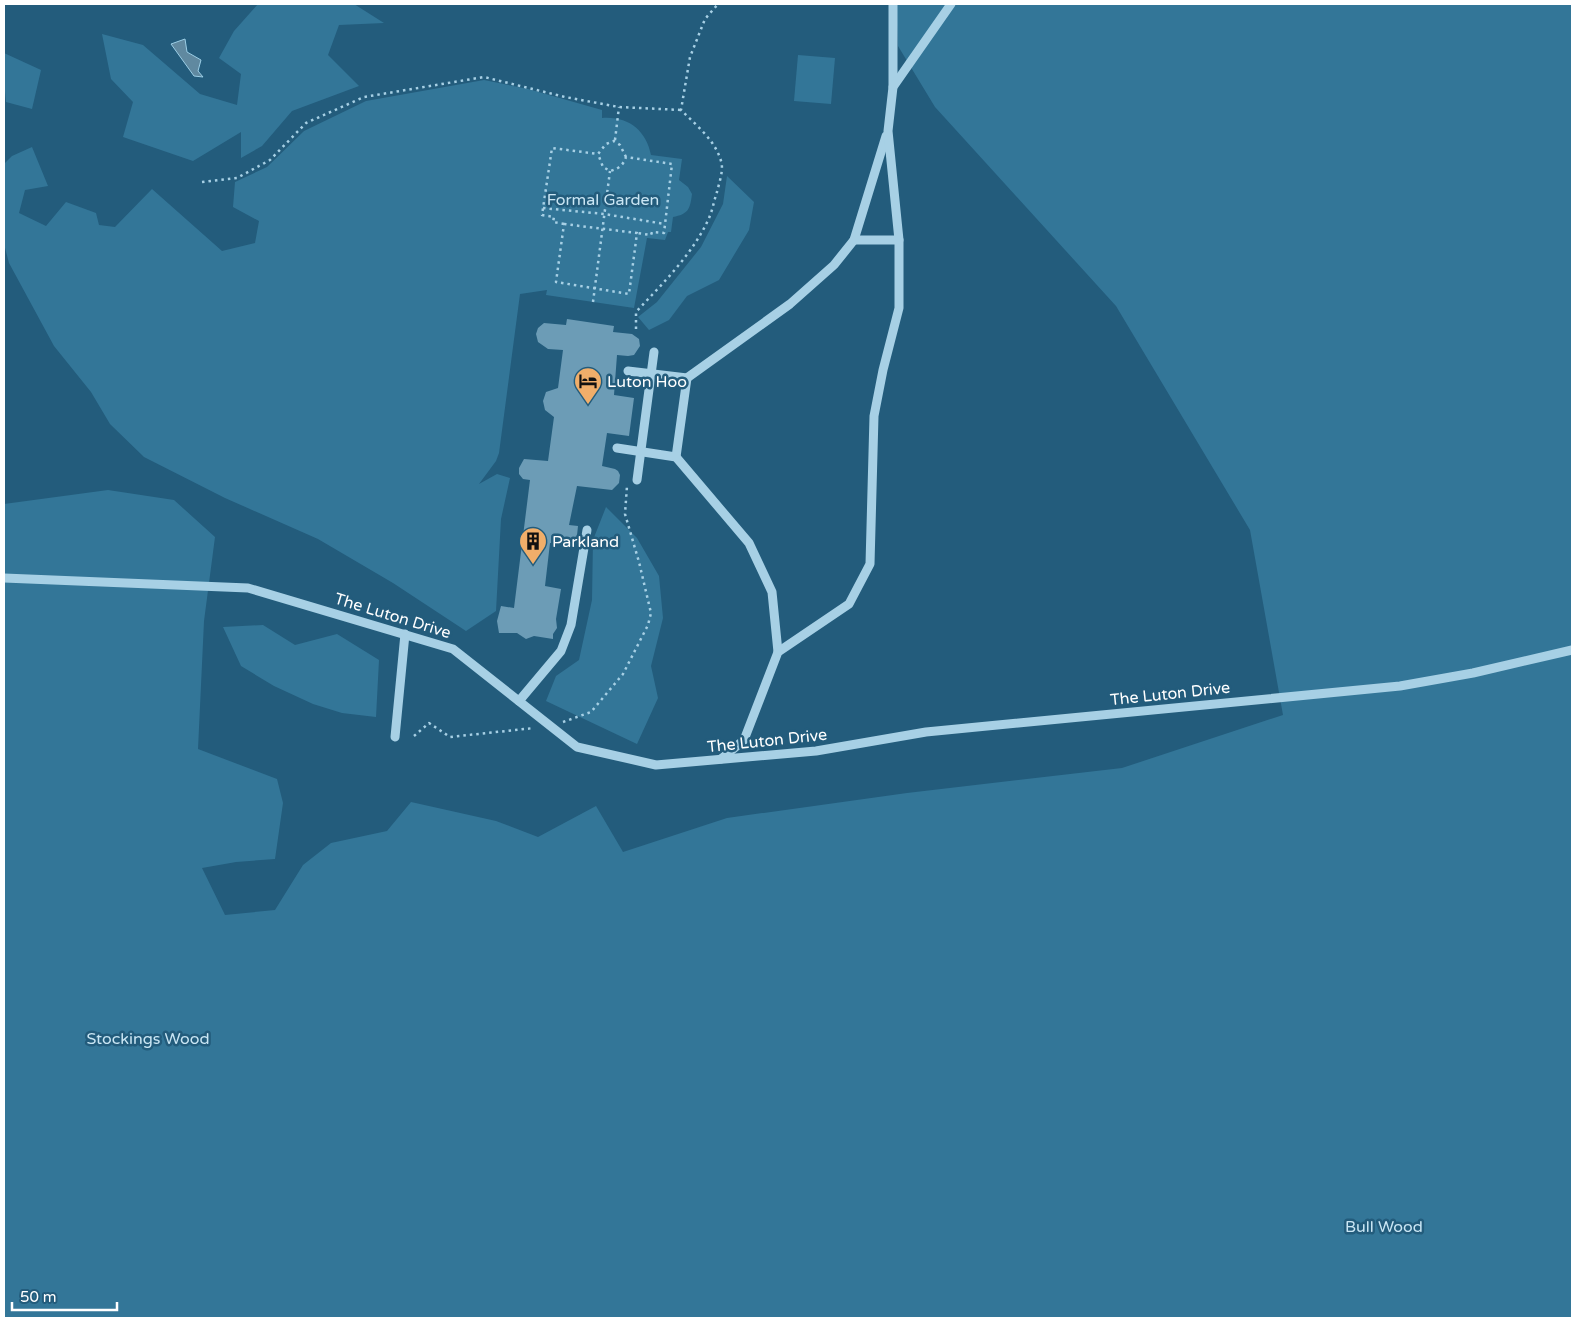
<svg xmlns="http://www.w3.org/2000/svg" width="1576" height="1322" font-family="'Varela Round',sans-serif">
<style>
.green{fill:#337698}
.water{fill:#6089a0;stroke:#9bcee6}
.building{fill:#6c9cb6}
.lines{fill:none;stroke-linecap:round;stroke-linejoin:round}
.path{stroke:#a7d0e5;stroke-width:2.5;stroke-dasharray:2.5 4;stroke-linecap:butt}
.minor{stroke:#a7d0e5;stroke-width:9}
.labels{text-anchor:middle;stroke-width:5;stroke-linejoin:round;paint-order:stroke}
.park-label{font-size:16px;fill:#cae6f4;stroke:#235c7c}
.poi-label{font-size:16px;fill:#fff;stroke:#235c7c;text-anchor:start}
.street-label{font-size:16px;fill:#fff;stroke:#235c7c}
</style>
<rect width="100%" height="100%" fill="#235c7c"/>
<g class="green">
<polygon points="258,4 354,4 384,23 339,25 328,55 359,86 292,111 262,146 241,158 241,132 193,161 123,137 133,102 111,79 102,34 143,45 200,94 237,105 241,74 219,58 234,31"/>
<polygon points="896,4 1572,4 1572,1318 4,1318 4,504 108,490 174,500 215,537 204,621 198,749 277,779 283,803 275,859 236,862 202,868 225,915 275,910 303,865 331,843 387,831 411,802 496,821 538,837 596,806 623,852 727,818 907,793 1122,768 1283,715 1250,530 1116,306 935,107 898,46"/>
<polygon points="4,53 41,70 32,109 6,102 4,81"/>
<polygon points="798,55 835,58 831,104 794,101"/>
<path d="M484,80L528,89L602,110V118C628,116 646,130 651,155L682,159L679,180L688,187L692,194C690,210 688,214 673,217L671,232H668L665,240L647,238L634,308L546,295L547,290L520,294L499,453L496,461L479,484L497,474L510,478L501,519L496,611L466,631L393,583L318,539L225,498L144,457L110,424L91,392L54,346L9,263L4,244V164L12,156L32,147L48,186L25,190L19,213L46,226L66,202L96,213L99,225L115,227L152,189L222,251L255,243L259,221L233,207L235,182L267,167L304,131L366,101Z"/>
<polygon points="727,176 754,202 749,230 719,280 687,296 669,320 649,330 638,317 657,302 701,247 723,204"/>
<polygon points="606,507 637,538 659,576 663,618 651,666 658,698 637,744 546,701 556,676 579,660 592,600 593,540"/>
<polygon points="263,625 295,645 337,634 379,660 376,717 342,713 313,704 274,686 241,666 223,627"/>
</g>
<polygon class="water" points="185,39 187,52 201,60 198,71 203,77 194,76 171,44"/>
<polygon class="building" points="567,319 614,326 613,332 632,334 639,339 640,346 634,355 628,356 617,355 614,395 634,398 629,436 607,433 602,466 615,469 618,471 620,475 619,483 612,490 577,486 569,525 578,526 576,545 550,543 545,586 561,589 556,619 557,628 553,634 553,639 534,636 526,639 517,633 499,633 497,621 501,606 514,608 530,480 523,479 519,474 519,468 524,459 548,461 554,417 545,410 543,401 546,392 558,388 563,350 548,349 538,342 536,334 538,328 544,323 566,325"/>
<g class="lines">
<g class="path">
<polyline points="615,140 619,107"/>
<path d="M626,157L620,145L614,141L606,144L598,154L603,167L610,171C620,168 623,165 626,157L672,164L664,233L652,232L651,235L637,233"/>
<polyline points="202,182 237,178 270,160 306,123 364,97 484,77 565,97 619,107 681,110"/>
<polyline points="543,208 604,214 665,224"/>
<polygon points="564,224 637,233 629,294 556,282"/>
<polyline points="564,224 553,222 554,217 542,215 552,148 598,154"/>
<polyline points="593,302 610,171"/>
<path d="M636,329V312C663,283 693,254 709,218C713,209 714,200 717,192C719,183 724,170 721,161C715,140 696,125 681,110L690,57L705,19L718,4"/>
<polyline points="563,722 591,712 623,674 648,625 651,613 639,562 625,514 627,486"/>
<polyline points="414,736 429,723 450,737 534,728"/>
</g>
<g class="minor">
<polyline points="893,87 893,4"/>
<polyline points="854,240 899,240"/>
<polyline points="628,371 687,378 790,304 834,265 854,240 886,136"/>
<polyline points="617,448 676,457 749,543 772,592 778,652"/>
<polyline points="676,457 687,378"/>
<polyline points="637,480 654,352"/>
<polyline points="4,578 248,588 453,649 577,747 656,765 816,751 926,732 1400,686 1473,673 1572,650"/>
<polyline points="519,701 561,651 571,625 587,530"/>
<polyline points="395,737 405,634"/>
<polyline points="721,759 744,740 778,652 849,604 870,564 874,416 883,370 899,308 899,240 888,131 893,87 951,4"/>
</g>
</g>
<defs>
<g id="hotel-pin" transform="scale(1.4375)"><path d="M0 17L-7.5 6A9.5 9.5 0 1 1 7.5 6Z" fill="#f0ae6a" stroke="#235c7c"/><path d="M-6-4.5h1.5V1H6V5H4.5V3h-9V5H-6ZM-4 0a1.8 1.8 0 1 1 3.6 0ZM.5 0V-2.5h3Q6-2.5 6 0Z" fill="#111"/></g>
<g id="building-pin" transform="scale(1.4375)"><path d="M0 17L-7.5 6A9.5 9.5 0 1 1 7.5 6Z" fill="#f0ae6a" stroke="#235c7c"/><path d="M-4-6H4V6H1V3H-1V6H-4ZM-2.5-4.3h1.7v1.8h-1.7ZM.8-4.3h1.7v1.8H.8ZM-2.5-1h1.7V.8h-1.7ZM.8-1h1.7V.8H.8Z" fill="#111"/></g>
</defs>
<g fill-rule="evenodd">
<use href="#hotel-pin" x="588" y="381"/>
<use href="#building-pin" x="533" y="541"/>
</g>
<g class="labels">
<g class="park-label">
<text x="603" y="205">Formal Garden</text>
<text x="148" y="1044">Stockings Wood</text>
<text x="1384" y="1232">Bull Wood</text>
</g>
<g class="poi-label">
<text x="607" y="387">Luton Hoo</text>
<text x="552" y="547">Parkland</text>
</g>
<g class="street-label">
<text transform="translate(393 615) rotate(17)" y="6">The Luton Drive</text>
<text transform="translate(1170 693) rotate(-6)" y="6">The Luton Drive</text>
<text transform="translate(767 740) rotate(-6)" y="6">The Luton Drive</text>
</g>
</g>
<rect width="1576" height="1322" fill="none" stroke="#ffffff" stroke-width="10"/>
<path d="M12 1302v8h105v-8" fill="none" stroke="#ffffff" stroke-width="2.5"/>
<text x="20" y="1302" font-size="15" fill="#ffffff" stroke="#235c7c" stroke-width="4" paint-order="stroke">50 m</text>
</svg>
